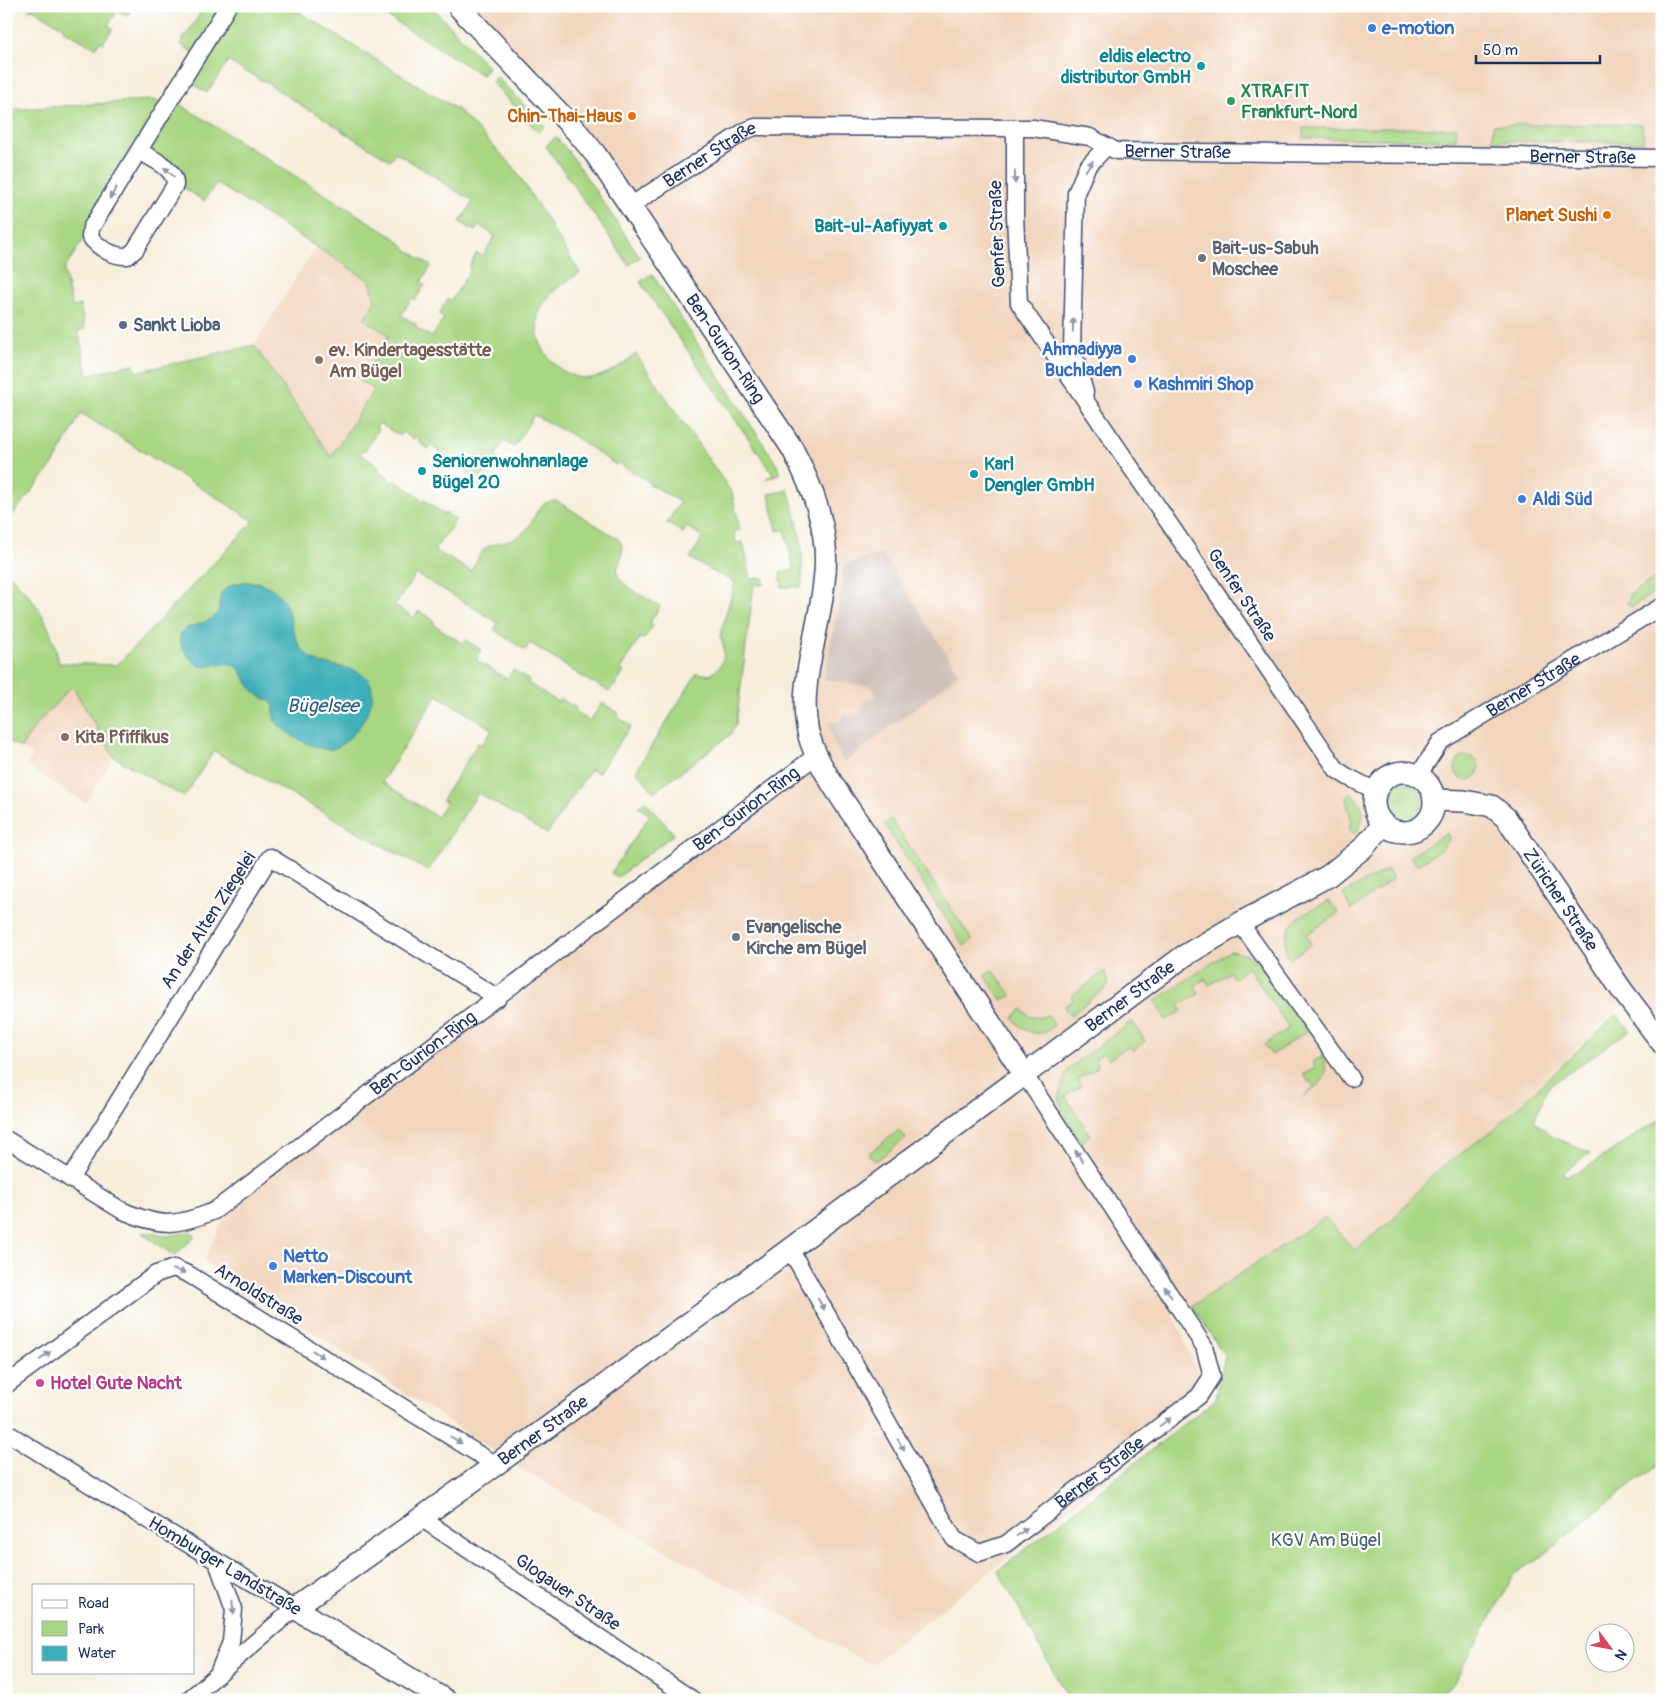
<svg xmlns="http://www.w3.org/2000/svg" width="1668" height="1706" font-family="Pangolin,sans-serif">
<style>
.built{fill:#f2d5bd}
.industrial{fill:#cfc1ba}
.green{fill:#a9d683;stroke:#628270;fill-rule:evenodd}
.water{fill:#3eafb8;stroke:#2c6f8b}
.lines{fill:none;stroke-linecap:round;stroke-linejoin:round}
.minor-casing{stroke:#3c4c71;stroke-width:19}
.tertiary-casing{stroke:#3c4c71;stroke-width:24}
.minor{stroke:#fff;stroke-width:16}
.tertiary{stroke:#fff;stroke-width:21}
.oneway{fill:#8d97ae}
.shop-dot{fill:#3f7fe0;stroke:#fff;stroke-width:2}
.culture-dot{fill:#0f9aa8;stroke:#fff;stroke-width:2}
.leisure-dot{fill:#2e9e5b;stroke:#fff;stroke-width:2}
.food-dot{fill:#e8710a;stroke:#fff;stroke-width:2}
.worship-dot{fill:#6b7280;stroke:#fff;stroke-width:2}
.service-dot{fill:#5c6f8a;stroke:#fff;stroke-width:2}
.education-dot{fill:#8d6e63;stroke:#fff;stroke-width:2}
.hotel-dot{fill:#d1479c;stroke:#fff;stroke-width:2}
.labels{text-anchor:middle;stroke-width:4.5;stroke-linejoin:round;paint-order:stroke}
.shop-label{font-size:18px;font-weight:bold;fill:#366cbe;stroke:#fff;text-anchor:start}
.culture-label{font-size:18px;font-weight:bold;fill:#0d838f;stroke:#fff;text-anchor:end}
.leisure-label{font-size:18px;font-weight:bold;fill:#27864d;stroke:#fff;text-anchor:start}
.food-label{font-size:18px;font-weight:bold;fill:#c56008;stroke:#fff;text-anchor:end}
.street-label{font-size:18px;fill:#1b2f5e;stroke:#fff}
.worship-label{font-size:18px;font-weight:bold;fill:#5b616d;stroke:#fff;text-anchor:start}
.service-label{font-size:18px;font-weight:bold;fill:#4e5e75;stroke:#fff;text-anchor:start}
.education-label{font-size:18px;font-weight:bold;fill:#785e54;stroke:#fff;text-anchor:start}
.hotel-label{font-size:18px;font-weight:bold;fill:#b23c85;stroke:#fff;text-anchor:start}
.park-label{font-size:18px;fill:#466169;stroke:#fff}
.water-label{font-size:19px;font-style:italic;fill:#296282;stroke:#fff}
</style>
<rect width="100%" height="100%" fill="#fff"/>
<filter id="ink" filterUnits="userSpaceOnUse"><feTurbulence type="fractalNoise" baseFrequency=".02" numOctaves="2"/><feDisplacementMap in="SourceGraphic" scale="10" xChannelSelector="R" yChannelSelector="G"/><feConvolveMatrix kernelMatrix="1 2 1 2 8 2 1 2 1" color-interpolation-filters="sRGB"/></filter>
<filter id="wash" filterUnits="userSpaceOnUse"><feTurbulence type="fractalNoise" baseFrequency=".0096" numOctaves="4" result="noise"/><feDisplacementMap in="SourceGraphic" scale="20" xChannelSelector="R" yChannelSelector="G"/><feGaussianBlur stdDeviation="1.12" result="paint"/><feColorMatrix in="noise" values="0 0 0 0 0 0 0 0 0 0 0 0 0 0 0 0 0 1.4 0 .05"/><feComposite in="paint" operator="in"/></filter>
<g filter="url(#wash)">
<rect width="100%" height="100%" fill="#f7eedc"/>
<g class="built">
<polygon points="458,6 1662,6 1662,1024 1634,993 1495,1129 1436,1171 1389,1223 1353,1250 1324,1217 1192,1306 1173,1312 1208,1399 871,1665 526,1472 204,1261 234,1196 817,755 809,735 820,512 596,155"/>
<polygon points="316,247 371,281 375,301 389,335 360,381 374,389 331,457 254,345"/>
<polygon points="72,686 114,757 86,803 26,766 33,755 21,748 35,726"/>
</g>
<polygon class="industrial" points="882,553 959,674 844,763 834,743 828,722 837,721 845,715 855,717 861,713 862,703 866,699 875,697 872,687 824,679 840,597 843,565"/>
<g class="green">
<polygon points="25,6 133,6 127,16 118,10 108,25 113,28 103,43 100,41 95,48 63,30 64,28 33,9 31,10"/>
<path d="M188,6H289L458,110L513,166L580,273C564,283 549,291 541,309C525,341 560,386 597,377C611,373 624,363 636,354L732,493L740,530L734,532L736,543L743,542L751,579L763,577L764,585L754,584L736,724L730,735L654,792L636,771L697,673L710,675C725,665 727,652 720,636L735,582L715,573L690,558L703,537L687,527L683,533L667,523L680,502L648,483L649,482L618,463L616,465L570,434L534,415L514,447L504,441L495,456L499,459L489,474L485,472L482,478L477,475L475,478L465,471L466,469L461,465L459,468L438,455L440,452L431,446L429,449L418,442L420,439L415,436L413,439L402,432L400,436L379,423L376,428L378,429L365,451L363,450L360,454L380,467L378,471L389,477L388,479L392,482L394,480L420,497L419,499L424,502L425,500L444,515L445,513L456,520L434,550L471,571C475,565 480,552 486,548C498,540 512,544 525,531C537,518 536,500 557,501L617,538C631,552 614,561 618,576C621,585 651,601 660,606L650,623L653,626L644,639L640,638L620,669L624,672L614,687L613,686L609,692L593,682L592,683L530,643L525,650L494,630L498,623L451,594L416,574L395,606L414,618L419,611L435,621L433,624L463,644L466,640L481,650L476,660L507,679L513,670L529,680L528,683L558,702L560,699L576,708L574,711L590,721L602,703L619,713L617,716L631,726L598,773L591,769L547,834L478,793L428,871L214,751L184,797L114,757L72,686L35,726L21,748L6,740V572C36,599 51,623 59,663L117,665L254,521L81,413L67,440L54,463L6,523V110L150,100L160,101L168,104L171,99L395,238L409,251L431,266L421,282L425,285L415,300L412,298L401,315L417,325L416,328L432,337L444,318L439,314L448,299L451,301L471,269L469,267L477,253L483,256L495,236L479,225L475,231L460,222L473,201L441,182L442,181L395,152L390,160L342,131V130L311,110L310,111L263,80L262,81L248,72L247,73L228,61L207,93L184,78L198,56L180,44L200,14ZM139,151L175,185L186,189L204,201L216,183L370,281L375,301L364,319L389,335L360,381L374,389L331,457L254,345L136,372L134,364L88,375L78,331L85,329L80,305L72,307L64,270ZM245,582H259C269,596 283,611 291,626C294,630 294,636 297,641C308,662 320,663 341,667L274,720V706L270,701L262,698L249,685L238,667L227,663H219L209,667L199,625L214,618L219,611V602L233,584ZM437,695L492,729L482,745L478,743L442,800L446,802L437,817L382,782Z"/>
<polygon points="384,6 431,6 488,67 482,75 380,12"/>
<polygon points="497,77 545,126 538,132 492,82"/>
<polygon points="1642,124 1644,142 1493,141 1493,125"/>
<polygon points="1303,128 1457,128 1456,140 1303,138"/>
<polygon points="556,137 574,159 640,257 629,265 546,146"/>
<polygon points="652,274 772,457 781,473 766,479 773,474 640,282"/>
<path d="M788,490C799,524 805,551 801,587H782L780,573L794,570L785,530L777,531L769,494Z"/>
<polygon points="1662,573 1662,588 1631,607 1626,602 1630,598 1628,596"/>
<circle cx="1467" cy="768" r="12"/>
<circle cx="1403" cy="802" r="19"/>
<path d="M1350,792C1366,805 1366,816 1356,834L1349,830L1351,820L1346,798Z"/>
<polygon points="645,801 674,834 618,877 611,873 650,815 638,807"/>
<polygon points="891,819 972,940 964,946 884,824"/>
<polygon points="1447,833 1449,838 1440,850 1417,865 1410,856"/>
<polygon points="1388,869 1393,879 1351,910 1343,894"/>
<path d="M1329,901L1339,913L1306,935L1311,944L1290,959C1285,954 1285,948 1285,941C1289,916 1309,912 1329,901Z"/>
<polygon points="1230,951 1245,954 1257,961 1307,1031 1272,1055 1264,1045 1289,1028 1248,967 1233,979 1230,972 1209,985 1205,979 1195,986 1199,994 1179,1005 1182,1011 1166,1020 1155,1001"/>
<polygon points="993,970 1012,996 1001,1000 985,975"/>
<polygon points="1105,971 1109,985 1070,1016 1064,1007 1073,1000 1071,996"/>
<path d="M1022,1009L1031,1017H1042L1047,1015L1054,1024C1044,1042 1020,1031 1013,1017Z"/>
<polygon points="1616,1014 1630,1030 1548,1087 1534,1121 1553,1137 1590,1153 1563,1172 1566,1176 1584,1169 1662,1118 1662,1462 1602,1507 1541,1557 1514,1575 1453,1684 1430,1700 1069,1700 998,1571 1216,1399 1225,1356 1192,1306 1325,1217 1354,1250 1389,1223 1436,1171 1495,1129"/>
<polygon points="1132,1021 1145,1041 1133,1051 1129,1046 1109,1059 1103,1053 1095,1059 1098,1067 1078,1079 1081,1086 1065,1096 1090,1135 1081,1143 1062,1110 1059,1097 1066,1073 1074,1064"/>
<path d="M1322,1057C1333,1079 1318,1084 1303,1097L1314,1087L1311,1081L1308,1082L1303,1074L1316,1068L1312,1062Z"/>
<polygon points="899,1130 906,1138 876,1161 868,1154"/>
<polygon points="143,1232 166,1236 191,1232 196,1236 174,1256 142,1233"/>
</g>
<path class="water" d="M245,582C268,582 282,591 289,614C293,627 294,639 302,650C307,655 314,661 320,664C323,665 328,664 331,665C344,667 361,670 369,681C382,701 353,743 333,749C319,753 284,733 276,722C272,717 276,710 273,704C269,698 260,697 254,692C248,686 246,676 240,670C228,655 214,670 201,666C197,665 192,660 189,657C186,653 182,649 181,644C174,625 201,626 211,619C231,606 204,589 245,582Z"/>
</g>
<g filter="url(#ink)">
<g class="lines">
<g class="minor-casing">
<g id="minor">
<polyline points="1015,129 1015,215 1019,303 1337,770 1348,777 1376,791"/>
<path d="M139,151C152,159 176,168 175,185L135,250L128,256C114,257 100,249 90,237L91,228L228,6"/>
<path id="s1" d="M630,206L745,131L755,127L1033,128L1090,137L1116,151L1662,158"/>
<polyline points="1085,392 1072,348 1076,193 1087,167 1106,147"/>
<path id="s2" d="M1418,776L1440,742L1662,606"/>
<polyline points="1240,923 1351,1078"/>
<path id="s3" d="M6,1139L121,1210C160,1227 175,1227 214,1211L817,755"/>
<polyline points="70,1179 270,857 498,998"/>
<path id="s4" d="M790,1249L954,1539L979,1553L1006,1544L1199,1396L1212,1376L1204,1346L1024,1074"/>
<polyline points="6,1385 156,1274 174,1268 190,1275 496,1465"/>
<polyline points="6,1432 121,1504 295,1608 188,1700"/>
<polyline points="421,1518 693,1700"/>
<polyline points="217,1562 234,1609 231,1642 219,1671"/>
</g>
</g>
<g class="tertiary-casing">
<g id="tertiary">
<path id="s5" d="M458,6L578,133L596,155L792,448C814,490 831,534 824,582C822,603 817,624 813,645C807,674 801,706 809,736C817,766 850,810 868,837C919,917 972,995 1024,1074"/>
<circle cx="1404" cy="802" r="30"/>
<path id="s6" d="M1434,800L1464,801L1492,806L1506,818L1621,989L1662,1043"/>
<path id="s7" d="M445,1700L295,1608L537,1435L790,1249L1184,956L1240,923L1328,876L1363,848L1383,825"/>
</g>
</g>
<use href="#minor" class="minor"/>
<use href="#tertiary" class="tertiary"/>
</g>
<defs><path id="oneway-solid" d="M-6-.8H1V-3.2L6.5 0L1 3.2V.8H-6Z" transform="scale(1.25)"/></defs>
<g class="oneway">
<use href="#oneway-solid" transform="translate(1089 166) rotate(-54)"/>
<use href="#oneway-solid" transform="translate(169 172) rotate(-137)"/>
<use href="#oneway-solid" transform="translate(1015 177) rotate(90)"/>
<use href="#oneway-solid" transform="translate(113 193) rotate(122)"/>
<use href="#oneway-solid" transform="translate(1073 325) rotate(-89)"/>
<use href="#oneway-solid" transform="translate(1079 1156) rotate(-123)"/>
<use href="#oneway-solid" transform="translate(179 1271) rotate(16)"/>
<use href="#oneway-solid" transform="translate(1168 1292) rotate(-123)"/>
<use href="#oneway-solid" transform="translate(821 1304) rotate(61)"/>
<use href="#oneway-solid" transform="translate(318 1354) rotate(32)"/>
<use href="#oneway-solid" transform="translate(45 1356) rotate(-37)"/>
<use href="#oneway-solid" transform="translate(1165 1422) rotate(-37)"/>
<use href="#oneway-solid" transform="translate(456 1440) rotate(32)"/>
<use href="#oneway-solid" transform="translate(901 1445) rotate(60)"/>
<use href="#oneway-solid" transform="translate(1022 1532) rotate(-37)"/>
<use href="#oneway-solid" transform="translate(233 1607) rotate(83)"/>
</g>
</g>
<g class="shop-dot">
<circle cx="1372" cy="28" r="5"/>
<circle cx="1132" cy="359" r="5"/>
<circle cx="1138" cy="384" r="5"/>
<circle cx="1522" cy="499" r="5"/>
<circle cx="273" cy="1266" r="5"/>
</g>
<g class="culture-dot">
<circle cx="1201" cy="66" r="5"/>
<circle cx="943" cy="226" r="5"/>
<circle cx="422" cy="471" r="5"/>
<circle cx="974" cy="474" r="5"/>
</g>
<circle class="leisure-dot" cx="1231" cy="101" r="5"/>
<g class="food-dot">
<circle cx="632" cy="116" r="5"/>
<circle cx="1607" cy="215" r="5"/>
</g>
<g class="worship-dot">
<circle cx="1202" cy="258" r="5"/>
<circle cx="736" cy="937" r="5"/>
</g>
<circle class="service-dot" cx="123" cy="325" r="5"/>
<g class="education-dot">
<circle cx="319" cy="360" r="5"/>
<circle cx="65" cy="737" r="5"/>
</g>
<circle class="hotel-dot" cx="40" cy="1383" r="5"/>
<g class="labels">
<g class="shop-label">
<text x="1382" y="34">e-motion</text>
<text x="1122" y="355" text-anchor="end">Ahmadiyya<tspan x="1122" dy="21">Buchladen</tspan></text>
<text x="1148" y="390">Kashmiri Shop</text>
<text x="1532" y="505">Aldi Süd</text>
<text x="283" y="1262">Netto<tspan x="283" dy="21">Marken-Discount</tspan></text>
</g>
<g class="culture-label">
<text x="1191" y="62">eldis electro<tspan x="1191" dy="21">distributor GmbH</tspan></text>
<text x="933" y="232">Bait-ul-Aafiyyat</text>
<text x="432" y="467" text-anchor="start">Seniorenwohnanlage<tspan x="432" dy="21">Bügel 20</tspan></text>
<text x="984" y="470" text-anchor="start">Karl<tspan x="984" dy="21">Dengler GmbH</tspan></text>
</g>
<g class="leisure-label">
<text x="1241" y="97">XTRAFIT<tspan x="1241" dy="21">Frankfurt-Nord</tspan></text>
</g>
<g class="food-label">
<text x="622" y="122">Chin-Thai-Haus</text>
<text x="1597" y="221">Planet Sushi</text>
</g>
<g class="street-label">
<text dy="6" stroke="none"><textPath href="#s1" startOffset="575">Berner Straße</textPath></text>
<text dy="6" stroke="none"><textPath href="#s1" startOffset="980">Berner Straße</textPath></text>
<text dy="6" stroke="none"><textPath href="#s1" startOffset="95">Berner Straße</textPath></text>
<text transform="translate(997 234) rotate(-92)" y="6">Genfer Straße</text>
<text dy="6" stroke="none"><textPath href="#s5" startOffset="436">Ben-Gurion-Ring</textPath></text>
<text transform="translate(1242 595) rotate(56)" y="6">Genfer Straße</text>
<text dy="6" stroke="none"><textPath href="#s2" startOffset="150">Berner Straße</textPath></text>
<text dy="6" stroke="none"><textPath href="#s3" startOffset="899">Ben-Gurion-Ring</textPath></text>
<text dy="6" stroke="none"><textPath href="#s6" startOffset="175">Züricher Straße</textPath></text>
<text transform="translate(208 920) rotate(-57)" y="6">An der Alten Ziegelei</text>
<text dy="6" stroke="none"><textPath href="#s7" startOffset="1211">Berner Straße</textPath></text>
<text dy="6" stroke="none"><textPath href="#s3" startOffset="494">Ben-Gurion-Ring</textPath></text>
<text transform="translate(259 1294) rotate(32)" y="6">Arnoldstraße</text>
<text dy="6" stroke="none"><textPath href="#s7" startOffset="481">Berner Straße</textPath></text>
<text dy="6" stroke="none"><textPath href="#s4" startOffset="508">Berner Straße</textPath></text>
<text transform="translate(225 1566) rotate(31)" y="6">Homburger Landstraße</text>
<text transform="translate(568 1592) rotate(34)" y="6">Glogauer Straße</text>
</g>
<g class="worship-label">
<text x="1212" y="254">Bait-us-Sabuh<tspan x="1212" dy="21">Moschee</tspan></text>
<text x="746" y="933">Evangelische<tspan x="746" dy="21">Kirche am Bügel</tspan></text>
</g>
<g class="service-label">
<text x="133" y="331">Sankt Lioba</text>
</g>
<g class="education-label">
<text x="329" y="356">ev. Kindertagesstätte<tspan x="329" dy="21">Am Bügel</tspan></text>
<text x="75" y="743">Kita Pfiffikus</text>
</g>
<g class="hotel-label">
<text x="50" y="1389">Hotel Gute Nacht</text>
</g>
<g class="park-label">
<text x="1326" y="1546">KGV Am Bügel</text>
</g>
<g class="water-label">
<text x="323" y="712">Bügelsee</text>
</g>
</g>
<rect width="1668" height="1706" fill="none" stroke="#fff" stroke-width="25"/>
<rect x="32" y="1584" width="162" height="90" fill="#ffffff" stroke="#a4acbf"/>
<rect x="42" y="1600" width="25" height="8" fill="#ffffff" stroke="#a4acbf"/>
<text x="78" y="1608" font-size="15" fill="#1b2f5e">Road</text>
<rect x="42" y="1621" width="25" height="15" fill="#a9d683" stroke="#a4acbf"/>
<text x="78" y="1634" font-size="15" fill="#1b2f5e">Park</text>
<rect x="42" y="1646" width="25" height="15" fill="#3eafb8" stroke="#a4acbf"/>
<text x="78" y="1658" font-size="15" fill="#1b2f5e">Water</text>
<g transform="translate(1610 1648) rotate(122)"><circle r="24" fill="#ffffff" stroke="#a4acbf"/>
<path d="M0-4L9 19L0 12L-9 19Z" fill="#d1495b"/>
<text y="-8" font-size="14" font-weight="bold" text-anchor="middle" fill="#1b2f5e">N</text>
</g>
<path d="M1476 55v8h124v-8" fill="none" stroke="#1b2f5e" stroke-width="2.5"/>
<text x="1483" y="55" font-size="15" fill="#1b2f5e" stroke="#ffffff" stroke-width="4" paint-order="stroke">50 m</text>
</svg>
